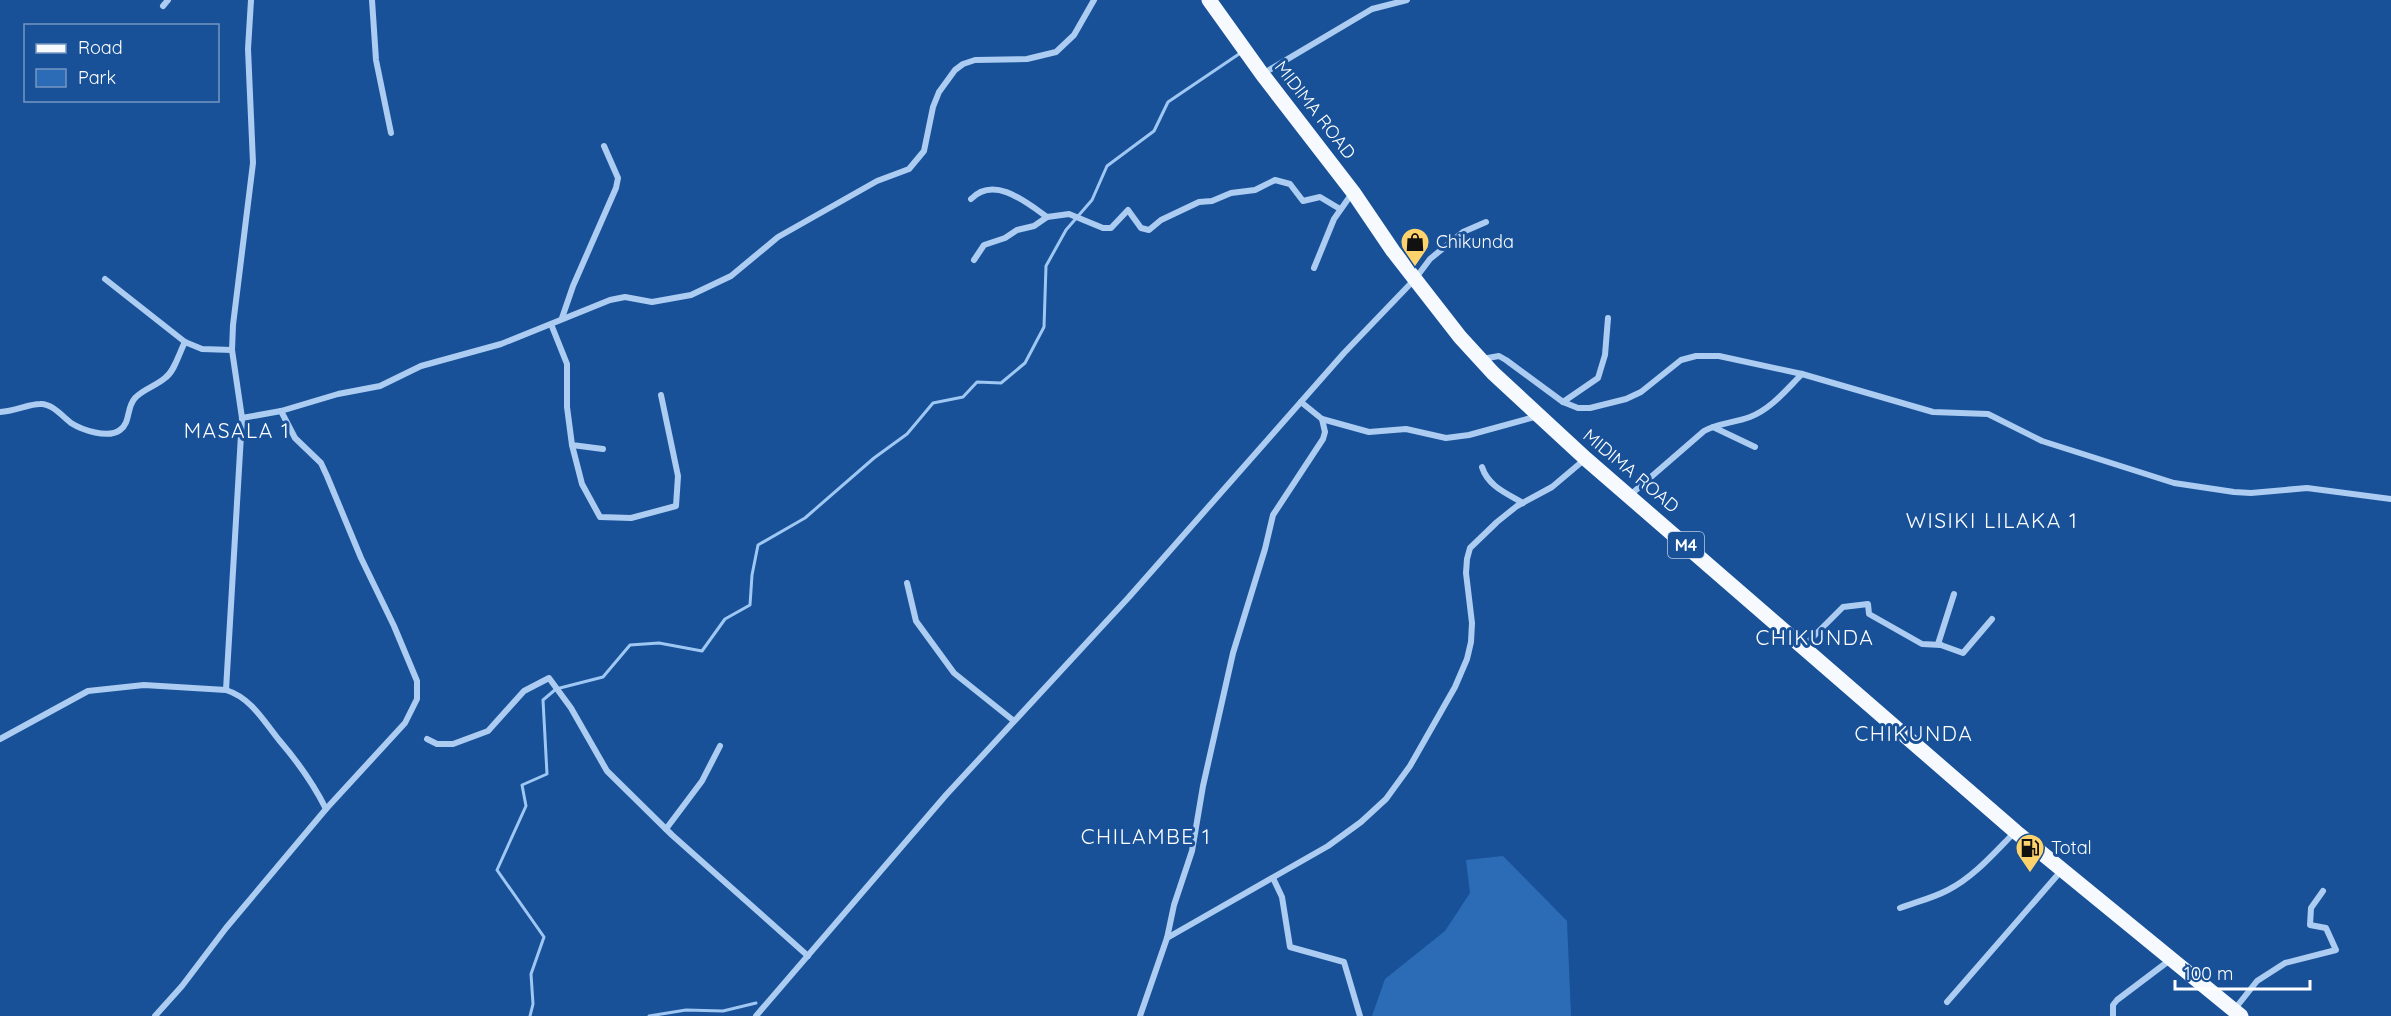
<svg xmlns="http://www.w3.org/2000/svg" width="2391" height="1016" font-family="Quicksand,sans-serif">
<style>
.green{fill:#2c6cb6}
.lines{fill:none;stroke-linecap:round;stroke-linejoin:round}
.stream{stroke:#9fc7f3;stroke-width:3}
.minor{stroke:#acccf1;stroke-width:6}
.primary{stroke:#f6faff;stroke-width:15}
.labels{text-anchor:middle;stroke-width:6;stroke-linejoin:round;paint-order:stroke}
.shield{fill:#185198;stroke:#bacbe0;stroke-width:1.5}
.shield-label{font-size:16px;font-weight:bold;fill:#fff}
.street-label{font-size:18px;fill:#fff;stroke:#185198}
.poi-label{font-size:18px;fill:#fff;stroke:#185198;text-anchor:start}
.quarter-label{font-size:21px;letter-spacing:1.5px;fill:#fff;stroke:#185198}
</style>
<rect width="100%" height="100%" fill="#185198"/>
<polygon class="green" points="1503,856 1567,921 1571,1016 1372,1016 1385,979 1445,931 1470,893 1466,860"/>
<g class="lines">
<g class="stream">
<polyline points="530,1016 533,1004 531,974 544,937 497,870 526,806 522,785 547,774 543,700 556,689 603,677 630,645 659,643 702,651 725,619 750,605 752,575 758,545 805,518 874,458 907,434 933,403 963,397 977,382 1001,383 1025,363 1044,327 1046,266 1066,230 1092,200 1107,166 1154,131 1168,102 1239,54"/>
<polyline points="649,1016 686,1010 723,1011 756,1003"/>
</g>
<g class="minor">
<polyline points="372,0 376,60 391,133"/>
<polyline points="163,6 168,0"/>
<polyline points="1264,73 1372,9 1407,0"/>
<path d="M971,199C994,175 1026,202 1047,217"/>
<polyline points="974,260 984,245 1005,238 1017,230 1034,226 1047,217 1069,214 1103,228 1111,228 1128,210 1141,228 1149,230 1161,220 1199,202 1212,201 1231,193 1255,190 1275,180 1290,184 1303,201 1320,197 1340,209"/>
<polyline points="1314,268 1334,219 1353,192"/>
<polyline points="105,279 185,342 202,349 232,350"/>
<polyline points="562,318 573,286 616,188 618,178 604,146"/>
<polyline points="551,324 567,364 567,407 572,445 603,449"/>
<polyline points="1482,359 1499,356 1506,360 1563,402 1578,408 1590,408 1626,399 1641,392 1681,360 1696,356 1719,356 1802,374 1933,412 1988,414 2042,441 2174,483 2234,492 2251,493 2307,488 2391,499"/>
<polyline points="1301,402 1322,419 1369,432 1406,429 1446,438 1469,435 1538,416"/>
<polyline points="1563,402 1598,378 1605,355 1608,318"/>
<path d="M0,412C15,411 29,404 40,404C52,403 63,417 71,423C82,430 108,439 120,430C131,422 126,408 135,398C143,389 156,386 165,378C175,371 179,353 185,342"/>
<polyline points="242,418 281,411 338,394 380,386 421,366 501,344 610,300 625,297 652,302 691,295 731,276 778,237 877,181 909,169 924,151 933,107 939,92 955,70 963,64 975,60 1027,59 1056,52 1074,35 1094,0"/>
<polyline points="1713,427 1755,447"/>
<polyline points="572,445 582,484 600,517 631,518 676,506 678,476 661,395"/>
<path d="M1482,467C1488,486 1506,493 1523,503"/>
<path d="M1629,496L1704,431C1718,423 1734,423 1750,417C1771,409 1786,390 1802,374"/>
<polyline points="907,583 916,621 954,673 1014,721"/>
<polyline points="1954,594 1938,644 1963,653 1992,619"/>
<polyline points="1803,647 1843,607 1868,604 1869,614 1922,644 1941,645"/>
<polyline points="226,690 242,418 232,350 233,325 253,163 248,49 251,0"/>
<path d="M0,739L88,691L144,685L226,690C251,698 263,720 279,740C298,762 313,783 326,809"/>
<polyline points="427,739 437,744 453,744 488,731 524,691 549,678 571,708 607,771 672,835 808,956"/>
<polyline points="666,829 702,781 720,746"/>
<polyline points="1273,878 1282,897 1290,947 1344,962 1360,1016"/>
<path d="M1900,908C1916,902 1933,898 1948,890C1974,877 1995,852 2015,832"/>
<polyline points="1167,938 1328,846 1361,822 1386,799 1410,766 1455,687 1467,659 1471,642 1472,623 1466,573 1467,559 1470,548 1497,522 1517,506 1552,487 1584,460"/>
<polyline points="1947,1002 2061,871"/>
<polyline points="2234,1010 2257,981 2285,963 2336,950 2326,928 2310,925 2311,908 2323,891"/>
<polyline points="155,1016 182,986 226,928 326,809 405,723 417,699 417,681 394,626 361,558 327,476 321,463 295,438 281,411"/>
<polyline points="756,1016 946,795 1129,597 1344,353 1415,279 1430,259 1463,232 1486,222"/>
<polyline points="1140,1016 1167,938 1174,905 1192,851 1203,786 1233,653 1265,549 1273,515 1323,439 1325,432 1322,419"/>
<polyline points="2113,1016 2113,1005 2117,1000 2170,960"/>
</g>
<polyline class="primary" points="1209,0 1262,74 1353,192 1393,251 1460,337 1493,373 1586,459 2016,832 2241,1016"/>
</g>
<defs>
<g id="shop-pin" transform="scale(1.5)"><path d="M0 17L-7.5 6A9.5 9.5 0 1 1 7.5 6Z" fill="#ffd36c" stroke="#185198"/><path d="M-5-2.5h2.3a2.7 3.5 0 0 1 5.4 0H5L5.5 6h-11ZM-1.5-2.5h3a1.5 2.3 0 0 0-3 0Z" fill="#111"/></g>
<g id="fuel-pin" transform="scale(1.5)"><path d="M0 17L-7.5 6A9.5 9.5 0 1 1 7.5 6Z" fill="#ffd36c" stroke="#185198"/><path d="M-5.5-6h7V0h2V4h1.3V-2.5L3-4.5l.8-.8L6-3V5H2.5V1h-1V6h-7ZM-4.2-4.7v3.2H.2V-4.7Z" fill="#111"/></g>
</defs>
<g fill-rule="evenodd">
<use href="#shop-pin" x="1415" y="242"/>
<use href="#fuel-pin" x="2030" y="848"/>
</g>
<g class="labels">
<rect class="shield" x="1668" y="532" width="36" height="26" rx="4.5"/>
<g class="shield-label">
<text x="1686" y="551">M4</text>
</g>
<g class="street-label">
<text transform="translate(1315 110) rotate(52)" y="6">MIDIMA ROAD</text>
<text transform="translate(1631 471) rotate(40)" y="6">MIDIMA ROAD</text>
</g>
<g class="poi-label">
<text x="1436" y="248">Chikunda</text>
<text x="2051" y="854">Total</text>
</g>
<g class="quarter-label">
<text x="237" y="438">MASALA 1</text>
<text x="1992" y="528">WISIKI LILAKA 1</text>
<text x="1815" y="645">CHIKUNDA</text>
<text x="1914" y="741">CHIKUNDA</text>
<text x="1146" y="844">CHILAMBE 1</text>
</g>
</g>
<rect x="24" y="24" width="195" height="78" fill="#185198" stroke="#7497c1" stroke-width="1.5"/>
<rect x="36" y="44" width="30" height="9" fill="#f6faff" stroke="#7497c1" stroke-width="1.5"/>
<text x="78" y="54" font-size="18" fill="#ffffff">Road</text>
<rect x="36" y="69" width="30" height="18" fill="#2c6cb6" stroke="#7497c1" stroke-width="1.5"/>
<text x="78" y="84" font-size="18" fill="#ffffff">Park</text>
<path d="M2175 980v9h135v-9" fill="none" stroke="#ffffff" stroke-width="3"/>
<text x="2184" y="980" font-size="18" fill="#ffffff" stroke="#185198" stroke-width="4.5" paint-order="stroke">100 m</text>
</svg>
